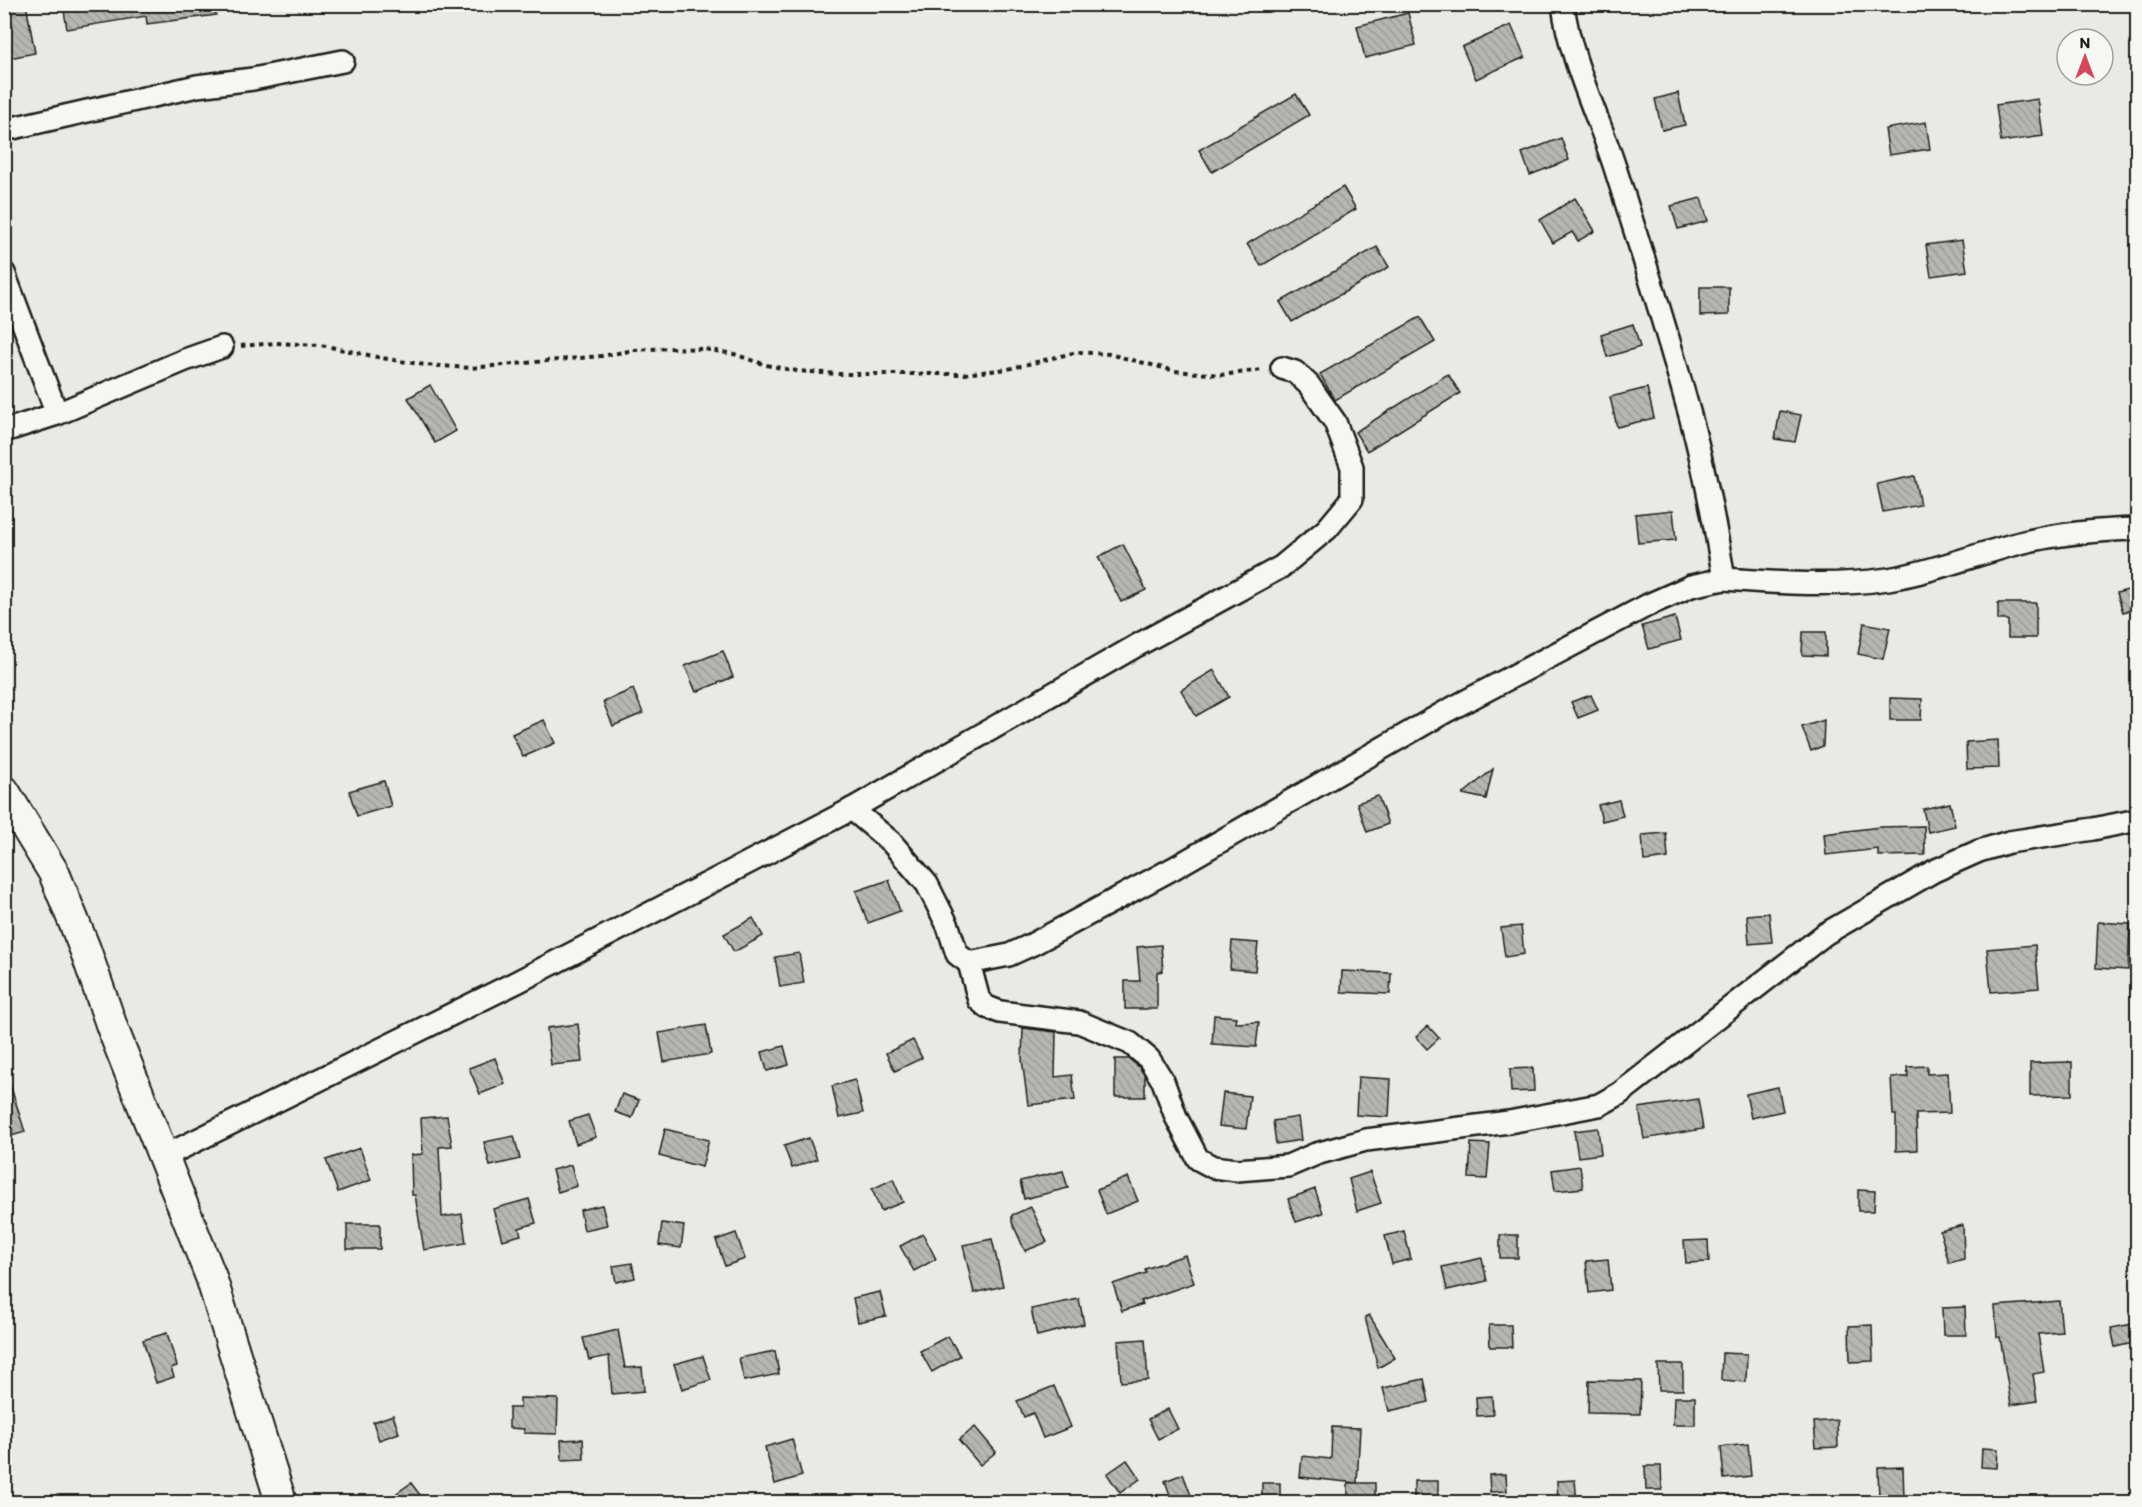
<svg xmlns="http://www.w3.org/2000/svg" width="2142" height="1507" font-family="Itim,sans-serif">
<style>
.building{fill:url(#building-back-hatch);stroke:#1c1c1c;stroke-width:1.5}
.lines{fill:none;stroke-linecap:round;stroke-linejoin:round}
.minor-casing{stroke:#1c1c1c;stroke-width:26}
.secondary-casing{stroke:#1c1c1c;stroke-width:34}
.path{stroke:#1c1c1c;stroke-width:4;stroke-dasharray:4.5 4.5;stroke-linecap:butt}
.minor{stroke:#f6f6f2;stroke-width:21}
.secondary{stroke:#f6f6f2;stroke-width:30}
</style>
<defs>
<pattern id="building-back-hatch" width="6" height="6" patternUnits="userSpaceOnUse" patternTransform="scale(1.5)"><rect width="6" height="6" fill="#b6b6b3"/><path d="M-1 5l2 2M0 0l6 6M5-1l2 2" fill="none" stroke="#9c9c99"/></pattern>
</defs>
<rect width="100%" height="100%" fill="#e9e9e5"/>
<filter id="ink" filterUnits="userSpaceOnUse"><feTurbulence type="fractalNoise" baseFrequency=".0167" numOctaves="2"/><feDisplacementMap in="SourceGraphic" scale="12" xChannelSelector="R" yChannelSelector="G"/><feConvolveMatrix kernelMatrix="1 2 1 2 8 2 1 2 1" color-interpolation-filters="sRGB"/></filter>
<g filter="url(#ink)">
<g class="building">
<polygon points="4,4 26,4 35,53 4,59"/>
<polygon points="63,4 216,4 216,15 147,24 146,16 67,29"/>
<polygon points="1408,13 1416,45 1365,58 1357,26"/>
<polygon points="1511,25 1525,57 1476,79 1462,47"/>
<polygon points="1678,93 1685,125 1662,130 1655,99"/>
<polygon points="1296,94 1309,115 1212,172 1199,150"/>
<polygon points="2038,99 2043,136 2001,142 1996,105"/>
<polygon points="1926,122 1930,149 1889,155 1885,129"/>
<polygon points="1561,138 1569,160 1530,175 1522,153"/>
<polygon points="1343,187 1356,209 1261,266 1247,244"/>
<polygon points="1575,198 1595,231 1578,241 1572,232 1553,243 1540,220"/>
<polygon points="1701,198 1708,221 1678,229 1671,206"/>
<polygon points="1962,240 1967,271 1931,276 1926,245"/>
<polygon points="1377,247 1389,267 1292,322 1280,302"/>
<polygon points="1700,287 1729,287 1729,315 1700,316"/>
<polygon points="1420,317 1435,342 1335,400 1320,374"/>
<polygon points="1633,324 1640,347 1607,357 1601,334"/>
<polygon points="1448,374 1460,393 1367,451 1355,432"/>
<polygon points="430,385 456,431 435,443 408,398"/>
<polygon points="1647,388 1654,418 1617,427 1610,397"/>
<polygon points="1780,411 1801,415 1795,442 1775,439"/>
<polygon points="1914,476 1920,505 1883,512 1877,484"/>
<polygon points="1673,510 1676,540 1638,543 1635,514"/>
<polygon points="1123,544 1146,590 1121,602 1098,557"/>
<polygon points="2138,587 2138,608 2123,612 2117,593"/>
<polygon points="1998,603 2036,603 2036,638 2008,638 2008,620 1998,620"/>
<polygon points="1675,617 1681,640 1649,649 1642,626"/>
<polygon points="1864,623 1890,628 1883,659 1858,654"/>
<polygon points="1803,632 1826,632 1826,656 1802,655"/>
<polygon points="723,651 733,677 696,692 685,666"/>
<polygon points="1214,670 1229,697 1196,716 1181,690"/>
<polygon points="633,689 643,713 613,726 603,702"/>
<polygon points="1591,695 1598,710 1578,718 1571,702"/>
<polygon points="1890,698 1922,699 1921,720 1890,720"/>
<polygon points="544,720 555,743 523,757 512,734"/>
<polygon points="1824,720 1823,746 1811,751 1802,727"/>
<polygon points="1998,740 1999,768 1967,769 1966,742"/>
<polygon points="1493,769 1486,799 1463,794"/>
<polygon points="384,781 391,806 357,816 349,791"/>
<polygon points="1378,796 1388,824 1367,832 1357,803"/>
<polygon points="1619,800 1623,816 1602,821 1598,805"/>
<polygon points="1950,803 1955,826 1928,832 1923,809"/>
<polygon points="1924,826 1925,855 1878,856 1878,849 1826,855 1824,834 1880,827"/>
<polygon points="1666,833 1668,858 1644,861 1642,835"/>
<polygon points="889,880 900,911 868,923 856,891"/>
<polygon points="1769,913 1772,942 1749,944 1747,915"/>
<polygon points="753,918 763,936 734,952 724,934"/>
<polygon points="2098,922 2130,924 2128,970 2096,968"/>
<polygon points="1521,926 1524,954 1505,957 1501,928"/>
<polygon points="1232,941 1258,943 1255,971 1230,969"/>
<polygon points="1161,945 1163,971 1157,972 1157,1009 1125,1009 1125,981 1140,981 1137,947"/>
<polygon points="2035,945 2039,988 1991,992 1987,949"/>
<polygon points="799,953 804,983 780,987 775,957"/>
<polygon points="1342,971 1391,973 1390,994 1341,992"/>
<polygon points="1214,1015 1236,1017 1235,1023 1259,1022 1256,1047 1212,1044"/>
<polygon points="578,1024 582,1062 551,1065 547,1028"/>
<polygon points="706,1025 711,1054 664,1062 659,1033"/>
<polygon points="1428,1026 1439,1038 1427,1049 1416,1037"/>
<polygon points="1023,1028 1056,1032 1055,1077 1072,1075 1075,1100 1028,1105 1022,1059"/>
<polygon points="913,1040 922,1058 895,1071 886,1053"/>
<polygon points="784,1046 789,1065 767,1071 762,1052"/>
<polygon points="495,1058 505,1084 480,1094 469,1068"/>
<polygon points="1115,1059 1129,1059 1139,1067 1145,1076 1145,1097 1115,1097"/>
<polygon points="2072,1062 2072,1095 2030,1096 2030,1063"/>
<polygon points="1927,1066 1927,1074 1948,1073 1950,1113 1916,1114 1917,1150 1896,1151 1896,1115 1893,1115 1891,1077 1908,1077 1907,1067"/>
<polygon points="1533,1068 1534,1091 1511,1092 1510,1069"/>
<polygon points="1358,1077 1391,1079 1389,1117 1356,1115"/>
<polygon points="8,1078 25,1132 4,1138 4,1079"/>
<polygon points="855,1080 863,1113 839,1118 832,1086"/>
<polygon points="1778,1087 1783,1111 1751,1118 1746,1094"/>
<polygon points="1223,1093 1250,1096 1246,1129 1219,1126"/>
<polygon points="622,1094 639,1100 632,1118 615,1112"/>
<polygon points="1698,1099 1703,1129 1644,1139 1639,1108"/>
<polygon points="588,1115 596,1137 576,1144 569,1121"/>
<polygon points="447,1116 452,1146 439,1147 442,1217 462,1214 466,1243 424,1250 415,1195 412,1195 411,1155 423,1154 421,1118"/>
<polygon points="1298,1117 1301,1140 1276,1144 1273,1121"/>
<polygon points="1598,1128 1601,1154 1578,1157 1574,1131"/>
<polygon points="665,1129 709,1140 702,1167 659,1156"/>
<polygon points="514,1136 520,1159 490,1166 484,1142"/>
<polygon points="809,1138 817,1159 792,1168 784,1146"/>
<polygon points="1471,1143 1490,1144 1487,1179 1469,1178"/>
<polygon points="360,1148 371,1180 338,1192 326,1160"/>
<polygon points="571,1165 577,1186 558,1192 552,1170"/>
<polygon points="1580,1166 1583,1188 1555,1191 1552,1170"/>
<polygon points="1063,1171 1068,1188 1024,1199 1020,1181"/>
<polygon points="1370,1172 1381,1203 1357,1211 1349,1179"/>
<polygon points="1128,1177 1138,1201 1106,1214 1097,1190"/>
<polygon points="893,1179 903,1202 881,1211 872,1189"/>
<polygon points="1315,1189 1323,1213 1296,1222 1288,1199"/>
<polygon points="1858,1190 1875,1191 1874,1211 1858,1211"/>
<polygon points="529,1199 536,1223 519,1228 521,1235 502,1240 493,1209"/>
<polygon points="602,1205 607,1225 584,1230 580,1210"/>
<polygon points="1031,1207 1047,1242 1025,1251 1012,1222 1012,1215"/>
<polygon points="662,1223 684,1226 681,1248 659,1245"/>
<rect x="347" y="1224" width="33" height="25"/>
<polygon points="1963,1225 1964,1259 1949,1263 1940,1231"/>
<polygon points="1404,1231 1411,1259 1392,1264 1385,1236"/>
<polygon points="736,1233 745,1259 725,1266 716,1240"/>
<polygon points="923,1234 936,1259 914,1271 900,1246"/>
<rect x="1500" y="1235" width="18" height="23"/>
<polygon points="992,1239 1003,1286 974,1293 963,1245"/>
<polygon points="1708,1240 1709,1262 1686,1263 1684,1241"/>
<polygon points="1185,1255 1194,1283 1141,1301 1143,1304 1122,1311 1113,1284 1146,1273 1145,1269"/>
<polygon points="1482,1258 1487,1281 1447,1290 1442,1267"/>
<polygon points="1608,1259 1611,1290 1589,1293 1586,1261"/>
<polygon points="632,1263 635,1278 616,1282 613,1266"/>
<polygon points="880,1292 886,1316 858,1322 853,1298"/>
<polygon points="1079,1299 1084,1324 1037,1336 1031,1309"/>
<polygon points="2059,1301 2062,1332 2038,1334 2044,1372 2033,1374 2037,1401 2011,1405 2000,1337 1997,1337 1995,1306"/>
<polygon points="1965,1307 1966,1335 1943,1335 1942,1308"/>
<polygon points="1369,1315 1395,1358 1378,1368 1365,1317"/>
<polygon points="2138,1323 2138,1342 2115,1347 2111,1328"/>
<polygon points="1489,1325 1511,1325 1512,1347 1490,1347"/>
<polygon points="1872,1325 1873,1361 1850,1362 1849,1326"/>
<polygon points="618,1330 625,1368 642,1367 644,1391 612,1394 609,1356 589,1360 583,1338"/>
<polygon points="167,1333 177,1366 171,1368 174,1377 156,1383 143,1340"/>
<polygon points="948,1336 960,1356 932,1372 920,1351"/>
<polygon points="1145,1339 1148,1380 1121,1382 1118,1341"/>
<polygon points="775,1351 779,1374 744,1381 739,1358"/>
<polygon points="1722,1353 1747,1354 1746,1382 1721,1380"/>
<polygon points="703,1356 711,1380 682,1389 674,1364"/>
<polygon points="1658,1364 1683,1364 1683,1390 1659,1390"/>
<polygon points="1424,1379 1429,1402 1389,1411 1383,1388"/>
<polygon points="1589,1380 1641,1381 1640,1414 1588,1413"/>
<polygon points="1054,1386 1071,1427 1043,1438 1033,1413 1024,1417 1017,1401"/>
<polygon points="1492,1396 1493,1415 1477,1416 1476,1397"/>
<polygon points="1674,1397 1695,1397 1695,1425 1673,1425"/>
<polygon points="520,1398 558,1399 557,1434 524,1433 524,1429 509,1428 509,1408 520,1408"/>
<polygon points="1168,1409 1178,1429 1158,1439 1148,1419"/>
<polygon points="393,1415 399,1433 379,1440 373,1422"/>
<polygon points="1837,1420 1838,1447 1816,1448 1814,1422"/>
<polygon points="975,1427 996,1452 980,1465 959,1440"/>
<polygon points="1332,1427 1360,1428 1357,1483 1375,1483 1375,1503 1348,1503 1348,1483 1357,1483 1300,1477 1302,1456 1331,1459"/>
<polygon points="583,1439 584,1459 562,1460 561,1440"/>
<polygon points="792,1439 802,1476 775,1484 765,1447"/>
<polygon points="1748,1444 1751,1476 1724,1479 1721,1447"/>
<polygon points="1982,1448 1998,1449 1997,1468 1981,1467"/>
<polygon points="1127,1460 1140,1479 1120,1493 1107,1474"/>
<polygon points="1645,1466 1661,1466 1662,1490 1646,1490"/>
<polygon points="1903,1467 1904,1499 1879,1500 1878,1468"/>
<polygon points="1183,1474 1192,1498 1179,1503 1173,1503 1165,1481"/>
<polygon points="1506,1474 1507,1491 1490,1492 1489,1475"/>
<polygon points="1575,1480 1577,1503 1558,1503 1557,1481"/>
<rect x="1414" y="1481" width="24" height="22"/>
<polygon points="411,1483 426,1503 404,1503 397,1493"/>
<rect x="1262" y="1483" width="18" height="20"/>
</g>
<g class="lines">
<g class="minor-casing">
<g id="minor">
<polyline points="4,130 197,86 253,79 343,61"/>
<polyline points="4,273 57,414"/>
<polyline points="4,431 57,414 185,360 222,347"/>
<path d="M1724,579C1779,583 1834,587 1888,579C1933,572 1976,554 2020,543C2059,533 2098,530 2138,529"/>
<path d="M852,809L891,842L927,884L948,926L957,954L969,963L1009,955L1033,944L1174,868L1445,712L1648,605L1691,586L1724,579C1714,519 1703,459 1686,401C1665,324 1641,249 1617,174C1600,118 1570,63 1563,4"/>
<polyline points="969,963 979,1000 987,1007 1000,1012 1079,1022 1130,1043 1149,1059 1163,1081 1176,1117 1198,1159 1213,1167 1237,1170 1288,1166 1316,1154 1366,1140 1509,1122 1599,1105 1619,1094 1825,934 1934,871 1979,851 2009,842 2093,829 2138,820"/>
<polyline points="165,1156 517,982 852,809 1136,646 1281,567 1327,529 1352,499 1352,467 1335,422 1309,385 1295,372 1282,368"/>
</g>
</g>
<g class="secondary-casing">
<polyline id="secondary" points="4,791 54,873 85,949 112,1027 211,1277 281,1502"/>
</g>
<polyline class="path" points="241,346 276,343 321,345 382,358 425,365 471,368 601,356 635,350 669,348 704,349 734,354 766,365 797,371 838,374 965,374 1008,369 1077,352 1109,354 1175,371 1220,375 1263,370"/>
<use href="#minor" class="minor"/>
<use href="#secondary" class="secondary"/>
</g>
</g>
<rect width="2142" height="1507" fill="none" stroke="#f6f6f2" stroke-width="24"/>
<rect x="12" y="12" width="2118" height="1483" fill="none" stroke="#1c1c1c" stroke-width="2" filter="url(#ink)"/>
<g transform="translate(2085 57)"><circle r="28" fill="#f6f6f2" stroke="#9f9f9c" stroke-width="1.5"/>
<path d="M0-4.5L10 22L0 15L-10 22Z" fill="#d1495b"/>
<text y="-9" font-size="16" font-weight="bold" text-anchor="middle" fill="#1c1c1c">N</text>
</g>
</svg>
